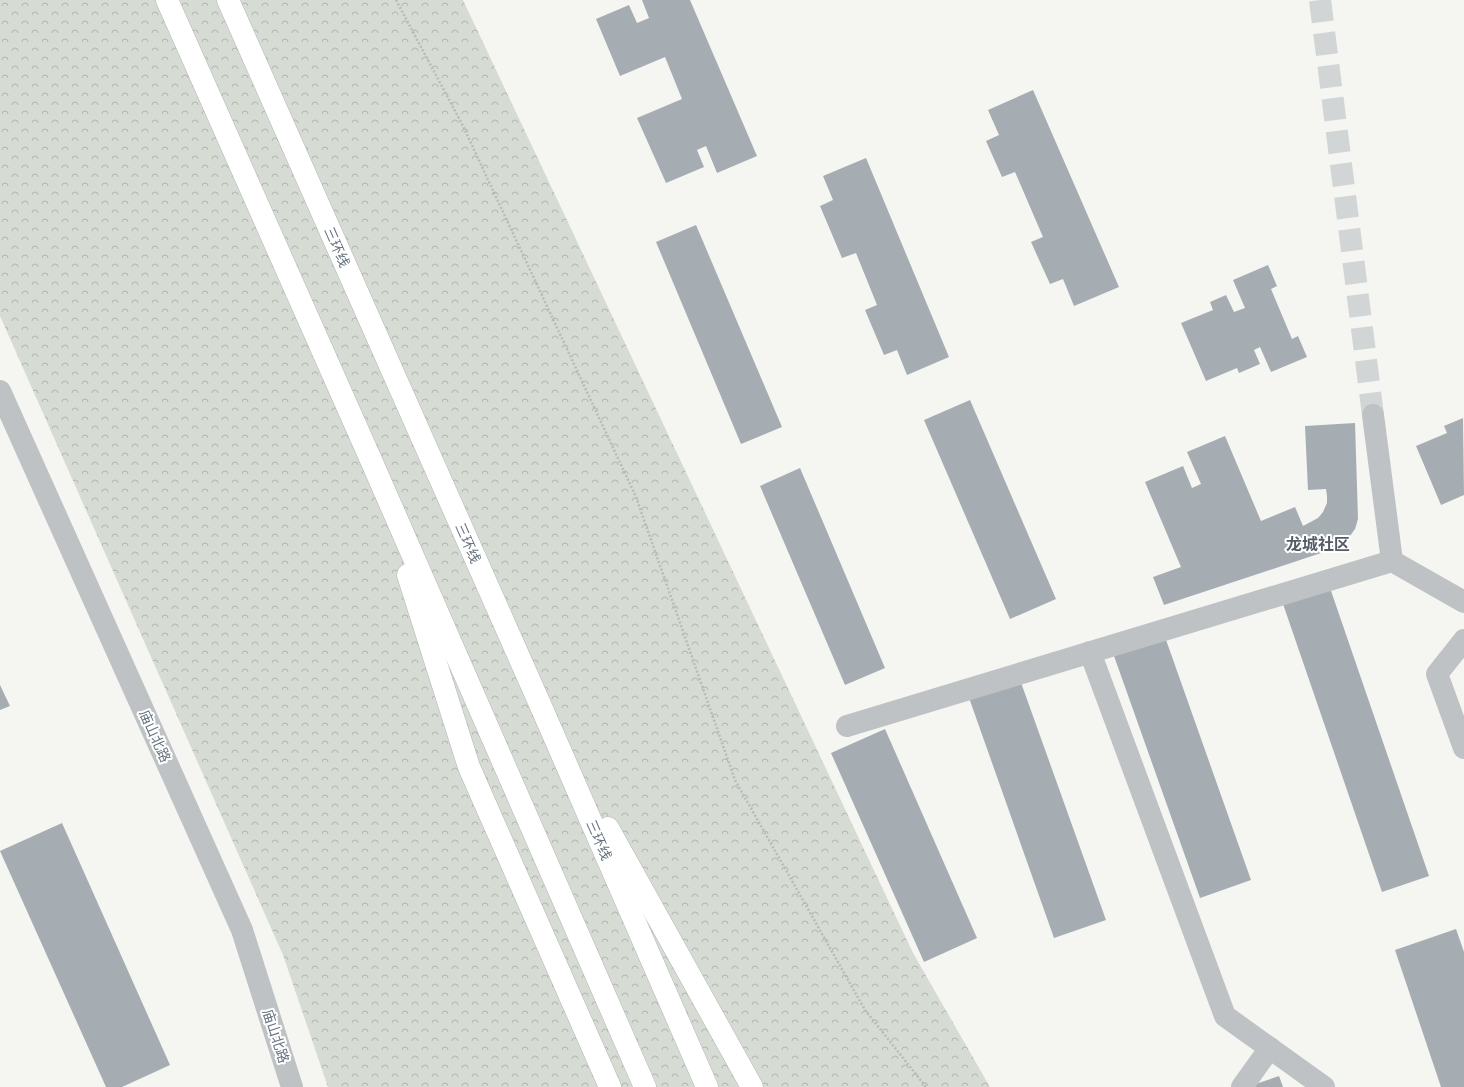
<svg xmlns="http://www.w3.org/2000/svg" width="1464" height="1087" font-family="'Nunito Sans','Noto Sans SC',sans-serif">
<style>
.forest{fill:url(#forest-crowns)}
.building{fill:#a6adb2}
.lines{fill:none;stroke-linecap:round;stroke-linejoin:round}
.minor-tunnel{stroke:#d2d5d6;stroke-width:22;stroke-dasharray:22 11;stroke-linecap:butt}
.trunk-casing{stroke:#b3b6b9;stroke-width:23}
.path{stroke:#b8bbbd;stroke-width:2.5;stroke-dasharray:2 2;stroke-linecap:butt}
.minor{stroke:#bec2c5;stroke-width:22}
.trunk{stroke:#fff;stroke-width:22}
.labels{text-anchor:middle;stroke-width:4;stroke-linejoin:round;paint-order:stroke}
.street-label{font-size:14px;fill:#677480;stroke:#fff}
.quarter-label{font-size:16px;font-weight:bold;fill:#545d66;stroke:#fff}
</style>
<defs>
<pattern id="forest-crowns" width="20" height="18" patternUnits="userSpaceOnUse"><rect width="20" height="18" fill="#d6dbd3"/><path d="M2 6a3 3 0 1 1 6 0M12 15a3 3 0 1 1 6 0" fill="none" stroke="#b1b6b0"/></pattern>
</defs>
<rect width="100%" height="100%" fill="#f5f5f2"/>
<polygon class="forest" points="0,0 463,0 913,953 990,1087 328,1087 283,955 0,316"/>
<g class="building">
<polygon points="642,0 690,0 757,156 717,173 706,146 697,150 704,167 666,183 637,118 682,99 665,57 620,76 596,19 629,5 637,23 649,18"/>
<polygon points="1033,90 1119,287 1074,306 1063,279 1050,284 1031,242 1043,237 1015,172 1002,177 986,141 999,135 988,110"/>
<polygon points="866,158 949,357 907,375 897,350 884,355 865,310 877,305 856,253 842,258 820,206 833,200 823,176"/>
<polygon points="696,225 782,427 741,444 656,242"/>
<polygon points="1268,265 1277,286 1271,289 1292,339 1298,336 1307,357 1271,372 1260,347 1254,350 1260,364 1239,373 1237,368 1206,381 1181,323 1213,310 1210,302 1226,295 1234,312 1245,308 1233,280"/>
<polygon points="970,400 1056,599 1010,619 924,420"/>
<polygon points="1463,418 1464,495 1441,505 1416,446 1447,433 1444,426"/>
<polygon points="1355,423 1358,519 1355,529 1350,536 1330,550 1164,605 1153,577 1181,567 1145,482 1183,466 1192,488 1201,484 1187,452 1225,436 1261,521 1295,507 1303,526 1318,518 1323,512 1327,503 1327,496 1326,489 1308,490 1305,426"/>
<polygon points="800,468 885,668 845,685 760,486"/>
<polygon points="1330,588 1429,876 1382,892 1283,604"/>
<polygon points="1165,637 1251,880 1200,898 1114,656"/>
<polygon points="1019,677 1106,920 1054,938 968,695"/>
<polygon points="0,685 10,706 0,710"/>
<polygon points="885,729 977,938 924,962 831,753"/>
<polygon points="62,823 170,1065 122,1087 106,1087 0,851"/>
<polygon points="1456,929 1464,952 1464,1087 1441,1087 1395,950"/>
<polygon points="1279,1076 1283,1087 1247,1087"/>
</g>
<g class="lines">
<polyline class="minor-tunnel" points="1320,0 1373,415"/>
<g class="trunk-casing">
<g id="trunk">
<polyline points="167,0 371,460 645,1087"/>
<polyline points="228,0 543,711 707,1087"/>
<polyline points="408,575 469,767 610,1087"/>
<polyline points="608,828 752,1087"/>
</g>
</g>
<polyline class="path" points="396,0 462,124 636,497 735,780 865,1010 926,1087"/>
<g class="minor">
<polyline points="0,391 242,930 292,1087"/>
<polyline points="1373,415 1392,561 1464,602"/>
<polyline points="1464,640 1437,674 1464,748"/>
<polyline points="1090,652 1225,1016 1324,1087"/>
<polyline points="847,726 1392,561"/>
<polyline points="1242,1087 1270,1048"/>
</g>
<use href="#trunk" class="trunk"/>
</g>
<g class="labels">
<g class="street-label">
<text transform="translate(337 247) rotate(66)" y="5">三环线</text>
<text transform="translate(468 543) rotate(66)" y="5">三环线</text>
<text transform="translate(155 736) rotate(66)" y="5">庙山北路</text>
<text transform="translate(599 840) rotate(66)" y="5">三环线</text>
<text transform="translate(276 1036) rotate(72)" y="5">庙山北路</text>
</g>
<g class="quarter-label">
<text x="1318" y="550">龙城社区</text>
</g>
</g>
</svg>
